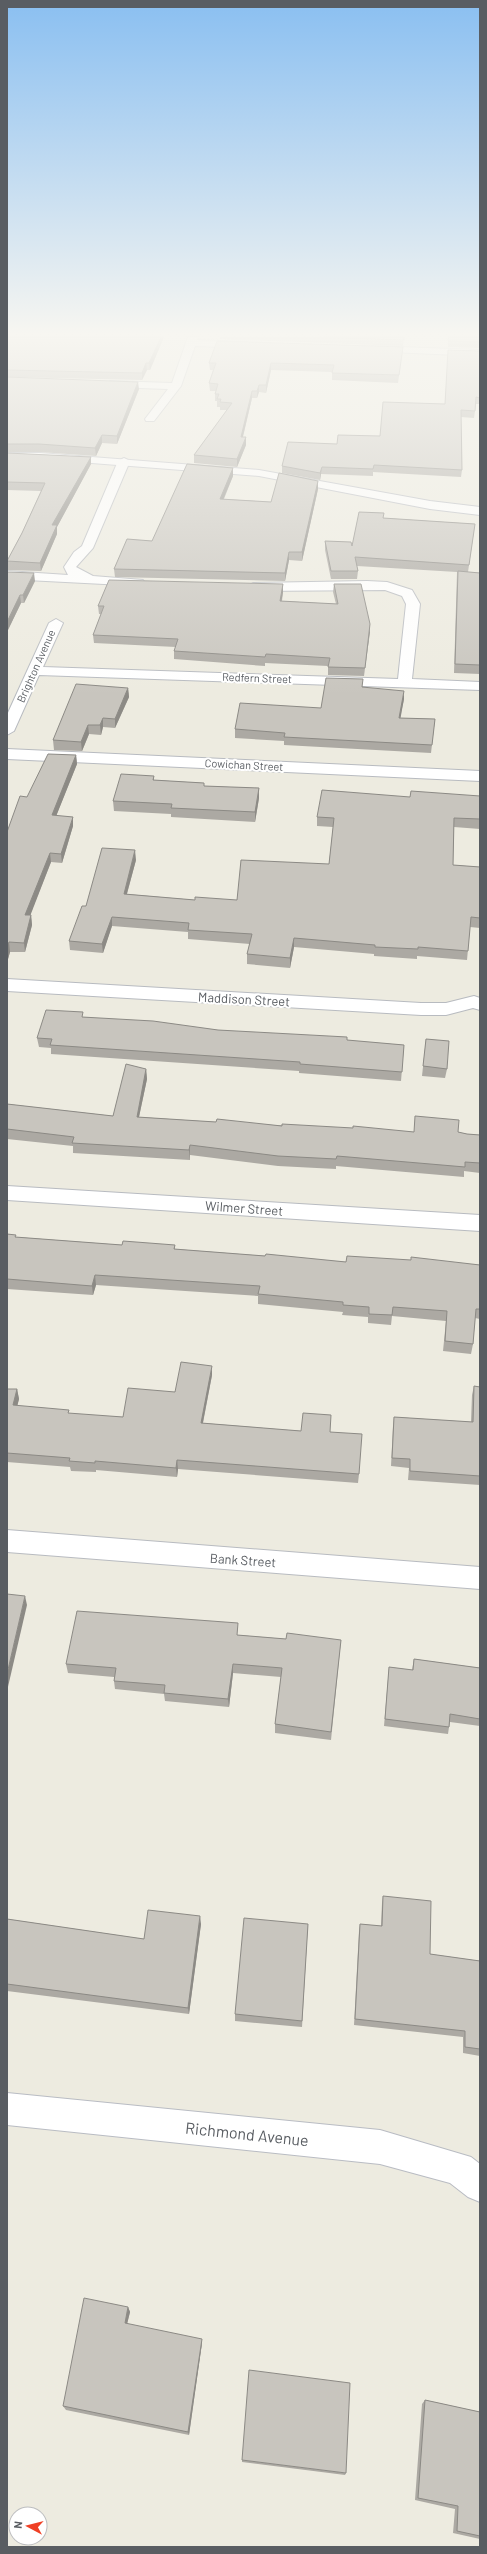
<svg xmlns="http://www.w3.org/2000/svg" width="487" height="2554" font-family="Barlow,sans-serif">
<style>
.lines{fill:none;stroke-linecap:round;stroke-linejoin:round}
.street-casing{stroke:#b8bbc0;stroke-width:2}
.secondary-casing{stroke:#b9bcc3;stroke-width:2}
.street{fill:#fff;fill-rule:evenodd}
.secondary{fill:#fff;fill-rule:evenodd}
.wall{fill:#aca9a3}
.shaded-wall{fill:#8c8a85}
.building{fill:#c8c5be;stroke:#8c8a85}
.labels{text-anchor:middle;stroke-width:4;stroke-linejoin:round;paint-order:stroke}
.far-street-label{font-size:11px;fill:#595d62;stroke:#fff}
.street-label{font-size:13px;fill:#595d62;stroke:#fff}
.near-street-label{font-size:16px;fill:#595d62;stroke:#fff}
</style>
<rect width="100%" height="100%" fill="#edebe0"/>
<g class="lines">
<g class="street-casing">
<g id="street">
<polygon points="188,337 198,337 197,340 246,342 251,345 246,348 195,346 181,386 154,421 146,421 145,419 168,389 110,387 105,384 110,381 172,383"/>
<polygon points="372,346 480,350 480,356 368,351 368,347"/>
<polygon points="124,458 130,461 93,548 76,567 93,576 143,580 145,583 143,586 7,579 7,571 68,575 64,567 74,552 82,546 118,461"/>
<polygon points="367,581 387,582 412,590 420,604 412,679 480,682 480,690 39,675 14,731 7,735 7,715 49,623 56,619 63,623 43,667 398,679 406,604 402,596 385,590 253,591 246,587 253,583"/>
<polygon points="7,749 480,771 480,781 7,759"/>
<polygon points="7,979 421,1003 446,1003 474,996 480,998 480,1010 473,1008 446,1015 421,1015 7,991"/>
<polygon points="7,1186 480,1215 480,1231 7,1200"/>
<polygon points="7,1530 480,1567 480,1589 7,1552"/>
</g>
</g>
<g class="secondary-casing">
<g id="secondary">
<polygon points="7,453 40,453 259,470 430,501 480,507 480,515 430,509 259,476 40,459 7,459"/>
<polygon points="7,2093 380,2130 471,2157 480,2164 480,2202 468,2197 450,2183 380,2164 7,2125"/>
</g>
</g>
<use href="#street" class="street"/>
<use href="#secondary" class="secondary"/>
</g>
<g class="wall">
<polygon points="7,337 164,337 150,370 147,370 142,380 10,377 139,389 117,444 102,443 96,456 40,452 7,452"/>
<polygon points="220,337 404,337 403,346 220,339"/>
<polygon points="448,337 480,337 480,348 448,347"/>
<polygon points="403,347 398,383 332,380 332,372 271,370 266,393 259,392 257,398 252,398 243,437 246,437 246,445 237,467 194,463 194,455 227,410 220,410 220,407 217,407 217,401 215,401 215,394 216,391 210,391 209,383 213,370 210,370 209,363"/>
<polygon points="480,351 480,404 476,404 474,418 461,417 462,470 461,477 373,472 373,476 321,474 320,480 282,473 282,466 337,444 380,436 445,404"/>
<polygon points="7,453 91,457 91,464 57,527 57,534 41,571 8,570 7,561 22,533 41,491 7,490"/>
<polygon points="233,468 233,476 224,499 271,502 318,481 318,489 302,561 289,560 285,581 115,577 114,569 152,541"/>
<polygon points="383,518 475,524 468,572 480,573 480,674 454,673 457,572 357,566 358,571 357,579 331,579 325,550 325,541 352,546"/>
<polygon points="7,572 35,581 24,603 21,603 7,632"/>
<polygon points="283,584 283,592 282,601 336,604 333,592 334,584 370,624 364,676 328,675 328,666 265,663 265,666 174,659 174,651 176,647 94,643 93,635 101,614 99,614 98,606"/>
<polygon points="363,687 404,699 400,718 435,719 431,753 284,745 284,741 235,738 235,729 321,708"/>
<polygon points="128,688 129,697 115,728 103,727 101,735 89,734 82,751 54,750 53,740"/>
<polygon points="76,755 77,764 56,816 73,817 73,826 62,863 51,862 30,915 31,915 32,925 25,952 10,952 8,959 7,959 7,832 27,797"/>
<polygon points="154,776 154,780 204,783 204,786 259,788 259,798 255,822 171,817 171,814 114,811 113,801"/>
<polygon points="480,796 480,829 454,827 453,865 480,867 480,928 470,927 467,960 417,956 417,959 374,956 374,954 294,947 290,968 247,964 247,954 250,944 188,939 188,932 112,926 103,953 70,950 69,941 86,906 136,860 127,894 195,900 237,900 329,864 333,827 317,826 317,817 410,797"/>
<polygon points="84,1017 218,1030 404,1045 401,1081 299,1073 299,1071 51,1054 51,1048 39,1047 37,1038"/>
<polygon points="426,1039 447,1069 445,1078 422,1076"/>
<polygon points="146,1069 147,1079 139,1117 216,1122 414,1132 458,1132 467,1134 480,1135 480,1173 464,1171 464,1177 336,1166 336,1169 278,1166 190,1155 190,1160 73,1153 73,1146 7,1139 7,1104 113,1116"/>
<polygon points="7,1234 16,1237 122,1245 175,1245 175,1249 346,1262 410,1260 480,1265 480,1319 475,1318 473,1344 471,1354 443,1351 446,1321 392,1316 391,1325 368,1323 368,1317 342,1315 343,1312 258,1304 258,1296 96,1285 93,1295 7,1289"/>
<polygon points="212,1375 203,1423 301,1431 330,1432 359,1474 358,1483 178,1469 177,1477 96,1470 96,1472 71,1471 70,1467 7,1462 7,1389 17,1389 19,1399 17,1406 70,1414 123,1417 175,1392"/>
<polygon points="474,1386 480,1387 480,1485 408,1480 409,1468 391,1466 393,1426 394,1417 471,1422 472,1395"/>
<polygon points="238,1635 286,1639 341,1640 331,1740 275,1733 275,1724 281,1677 233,1673 229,1707 165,1701 164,1694 115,1689 114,1681 114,1677 68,1673 66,1664"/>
<polygon points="414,1659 480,1668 480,1726 450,1722 449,1727 448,1734 384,1726 389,1667 412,1670"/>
<polygon points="383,1896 430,1954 480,1961 480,2056 463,2053 463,2037 354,2025 359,1931 360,1924 381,1926 382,1903"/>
<polygon points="7,1919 144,1939 201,1924 189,2014 7,1991"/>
<polygon points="308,1924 302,2027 235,2021 235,2014"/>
<polygon points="128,2307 130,2312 127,2324 202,2343 189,2435 66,2410 63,2406"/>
<polygon points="425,2400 480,2412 480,2539 453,2533 455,2509 415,2500 422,2404"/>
<polygon points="242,2460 346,2473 345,2475 242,2462"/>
</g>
<g class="shaded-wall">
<polygon points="161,337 164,337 150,370 149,363"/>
<polygon points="146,363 147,370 142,380 142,373"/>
<polygon points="271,363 271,370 266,393 266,385"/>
<polygon points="138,382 139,389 117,444 117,436"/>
<polygon points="259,385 259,392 257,398 257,391"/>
<polygon points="252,391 252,398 241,444 241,437"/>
<polygon points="102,435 102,443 96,456 95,448"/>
<polygon points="246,437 246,445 237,467 237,459"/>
<polygon points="91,457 91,464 57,527 57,534 41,571 40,563 52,525"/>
<polygon points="322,467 321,474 320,480 320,473"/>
<polygon points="233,468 233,476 220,507 220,499"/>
<polygon points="318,481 318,489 302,561 302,552"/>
<polygon points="289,552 289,560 285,581 285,573"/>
<polygon points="34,573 35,581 24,603 23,595"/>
<polygon points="283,584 283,592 280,609 280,601"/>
<polygon points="20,595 21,603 7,632 7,622"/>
<polygon points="370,624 370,632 364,676 365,668"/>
<polygon points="128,688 129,697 115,728 115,719"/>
<polygon points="404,691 404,699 399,726 399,718"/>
<polygon points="103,718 103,727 101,735 100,725"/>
<polygon points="88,725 89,734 82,751 81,742"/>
<polygon points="76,755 77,764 53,824 52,815"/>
<polygon points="259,788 259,798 255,822 255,812"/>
<polygon points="73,817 73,826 62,863 61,854"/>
<polygon points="135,850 136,860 124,904 124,894"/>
<polygon points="50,853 51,862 27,924 25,915"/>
<polygon points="31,915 32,925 25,952 24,943"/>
<polygon points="112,917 112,926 103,953 102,944"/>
<polygon points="294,938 294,947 290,968 290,958"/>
<polygon points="9,942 10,952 8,959 7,947"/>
<polygon points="146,1069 147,1079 137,1126 137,1117"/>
<polygon points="190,1145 190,1160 189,1150"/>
<polygon points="95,1275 96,1285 93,1295 92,1286"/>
<polygon points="212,1366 212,1375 201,1432 201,1423"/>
<polygon points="17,1389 19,1399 15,1415 13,1405"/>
<polygon points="177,1460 178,1469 177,1477 176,1468"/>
<polygon points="25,1596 27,1605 7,1691 7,1674"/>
<polygon points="233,1664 233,1673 229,1707 228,1699"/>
<polygon points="200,1916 201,1924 189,2014 188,2008"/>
<polygon points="128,2307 130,2312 126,2328 125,2323"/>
<polygon points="202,2339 202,2343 189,2435 188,2432"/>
</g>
<g class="building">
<polygon points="7,337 161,337 149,363 146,363 142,373 7,370"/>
<polygon points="323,337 404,337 404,340"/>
<polygon points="449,337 480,337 480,342 448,341"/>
<polygon points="217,341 403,347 399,375 332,373 334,365 271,363 266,385 259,385 257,391 252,391 241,437 246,437 237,459 194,455 232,403 220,402 221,399 217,399 219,394 215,394 218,384 209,383 216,363 209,363"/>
<polygon points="448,350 480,351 480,398 476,397 475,411 461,410 462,470 374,465 373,469 322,467 320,473 282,466 288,442 337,444 338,435 380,436 383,402 445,404"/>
<polygon points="7,377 138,382 117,436 102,435 95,448 39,444 7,444"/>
<polygon points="7,453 91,457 52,525 57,525 40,563 7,561 22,533 45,483 7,482"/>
<polygon points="187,464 233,468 220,499 271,502 279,473 318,481 302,552 289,552 285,573 114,569 127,539 152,541"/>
<polygon points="359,512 384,513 383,518 475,524 469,565 355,557 358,571 331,571 325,541 351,542 352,546"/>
<polygon points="458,571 480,573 480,665 455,664"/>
<polygon points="7,572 34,573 23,595 20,595 7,622"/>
<polygon points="109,580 283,584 280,601 338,604 334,584 361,584 370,624 365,668 328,667 330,658 266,654 265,657 174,651 178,639 93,635 104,606 98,606"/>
<polygon points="326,678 363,679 362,687 404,691 399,718 435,719 432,745 284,737 285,733 235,729 240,703 321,708"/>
<polygon points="76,684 128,688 115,719 103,718 100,725 88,725 81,742 53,740"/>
<polygon points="48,754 76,755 52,815 73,817 61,854 50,853 25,915 31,915 24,943 9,942 7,947 7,852 8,851 7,851 7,832 20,796 27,797"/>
<polygon points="121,774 154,776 153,780 204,783 204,786 259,788 255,812 171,808 172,804 113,801"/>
<polygon points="322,790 410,797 411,791 480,796 480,819 454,818 453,865 480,867 480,918 471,917 468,951 418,947 418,949 375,947 375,945 294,938 290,958 247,954 252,934 188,930 189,923 112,917 102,944 69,941 82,906 86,906 102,848 135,850 124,894 195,900 195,897 237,900 241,860 329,864 334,818 317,817"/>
<polygon points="46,1010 83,1012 82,1017 153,1021 218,1030 347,1037 347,1040 404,1045 402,1072 300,1064 300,1062 50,1045 52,1039 37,1038"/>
<polygon points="426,1039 449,1041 447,1069 423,1066"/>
<polygon points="126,1064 146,1069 137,1117 216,1122 217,1119 282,1126 282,1124 353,1128 353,1126 414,1132 415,1116 459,1120 458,1132 467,1134 480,1135 480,1163 465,1162 465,1167 337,1156 336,1159 278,1156 190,1145 189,1150 72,1143 74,1137 7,1129 7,1104 113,1116"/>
<polygon points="7,1234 16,1235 15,1237 122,1245 123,1241 175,1245 174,1249 265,1256 266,1254 346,1262 347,1256 411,1260 411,1257 480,1265 480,1309 476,1309 473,1344 445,1341 447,1311 393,1307 392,1315 369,1314 369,1307 343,1305 343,1302 258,1294 260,1286 95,1275 92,1286 7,1279"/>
<polygon points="181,1362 212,1366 201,1423 301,1431 303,1413 331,1415 330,1432 362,1434 359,1474 177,1460 176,1468 95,1461 95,1463 69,1461 70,1458 7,1453 7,1389 17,1389 13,1405 69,1410 68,1413 123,1417 128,1388 175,1392"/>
<polygon points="474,1386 480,1387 480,1476 410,1471 410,1459 392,1458 394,1417 473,1422"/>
<polygon points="7,1594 25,1596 7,1674"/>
<polygon points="77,1611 238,1623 237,1635 286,1639 287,1633 341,1640 331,1732 275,1724 282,1668 233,1664 228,1699 164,1693 165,1685 114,1681 116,1668 66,1664"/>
<polygon points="414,1659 480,1668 480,1719 450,1714 449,1727 385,1719 389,1667 413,1670"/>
<polygon points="383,1896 431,1901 430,1954 480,1961 480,2049 465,2047 465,2031 355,2019 360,1924 382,1926"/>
<polygon points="148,1910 200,1916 188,2008 7,1984 7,1919 144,1939"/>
<polygon points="244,1918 308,1924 302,2021 235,2014"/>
<polygon points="84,2298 128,2307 125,2323 202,2339 188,2432 63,2406"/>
<polygon points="249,2370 350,2383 346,2473 242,2460"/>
<polygon points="425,2400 480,2412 480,2536 457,2531 458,2506 418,2498"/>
</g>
<linearGradient id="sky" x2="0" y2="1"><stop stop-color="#8abff1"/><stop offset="0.48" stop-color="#f7f6f1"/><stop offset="1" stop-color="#f7f6f1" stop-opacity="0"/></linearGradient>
<rect width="487" height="695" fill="url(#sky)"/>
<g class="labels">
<g class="far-street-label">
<text transform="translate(36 666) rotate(-66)" y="4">Brighton Avenue</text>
<text transform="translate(257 678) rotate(2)" y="4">Redfern Street</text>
<text transform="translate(244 765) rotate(3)" y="4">Cowichan Street</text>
</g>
<g class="street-label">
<text transform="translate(244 999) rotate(3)" y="5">Maddison Street</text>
<text transform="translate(244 1208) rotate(4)" y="5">Wilmer Street</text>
<text transform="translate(243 1560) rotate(4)" y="5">Bank Street</text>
</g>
<g class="near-street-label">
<text transform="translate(247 2134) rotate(6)" y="6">Richmond Avenue</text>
</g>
</g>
<rect width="487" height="2554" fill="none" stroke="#595d62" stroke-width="16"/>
<g transform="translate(28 2526) rotate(277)"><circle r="19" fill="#ffffff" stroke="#bdbec0"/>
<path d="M0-3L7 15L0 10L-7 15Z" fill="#ef4025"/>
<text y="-6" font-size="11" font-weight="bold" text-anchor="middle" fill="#595d62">N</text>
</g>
</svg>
